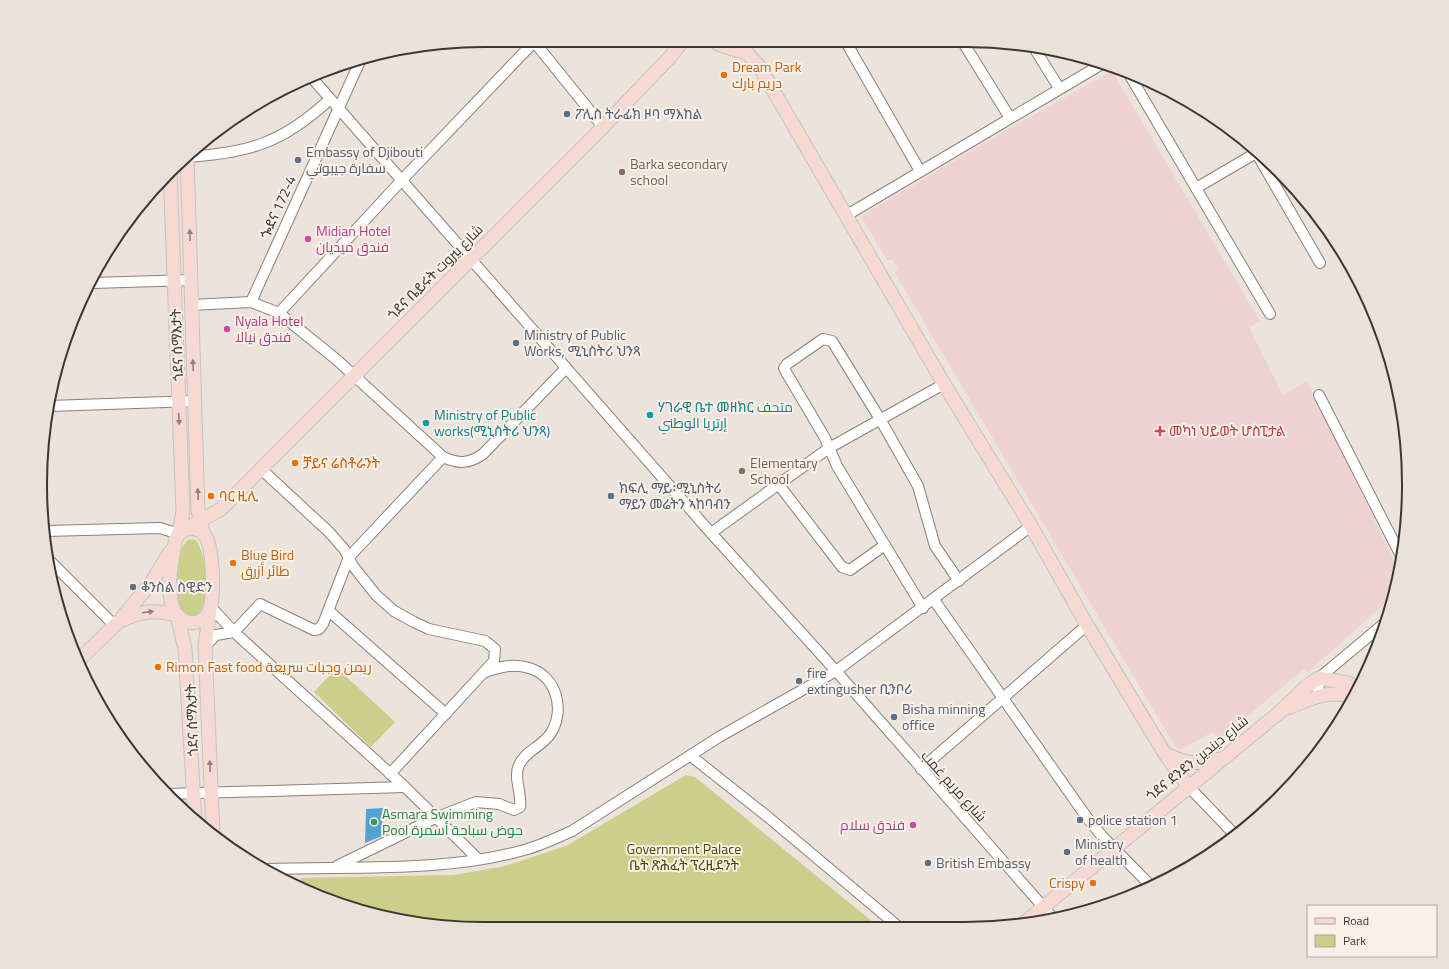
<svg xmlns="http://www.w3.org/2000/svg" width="1449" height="969" font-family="'Titillium Web',Cairo,'Noto Sans Ethiopic',sans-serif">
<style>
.medical{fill:#eed3d2}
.green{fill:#cacf8a}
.water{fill:#52a2d3}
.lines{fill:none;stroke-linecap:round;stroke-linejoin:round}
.minor-casing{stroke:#8a8279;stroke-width:12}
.major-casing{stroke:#c4c3c2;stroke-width:15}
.minor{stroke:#fff;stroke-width:10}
.major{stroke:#f7d9d3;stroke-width:13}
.oneway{fill:#90807c}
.food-dot{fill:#e8710a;stroke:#f9f0e7;stroke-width:1.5}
.service-dot{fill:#5c6f8a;stroke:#f9f0e7;stroke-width:1.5}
.education-dot{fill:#8d6e63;stroke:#f9f0e7;stroke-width:1.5}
.hotel-dot{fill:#d1479c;stroke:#f9f0e7;stroke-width:1.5}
.culture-dot{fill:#0f9aa8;stroke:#f9f0e7;stroke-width:1.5}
.health-dot{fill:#e0444e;stroke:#f9f0e7;stroke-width:1.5}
.leisure-dot{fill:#2e9e5b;stroke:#f9f0e7;stroke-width:1.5}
.labels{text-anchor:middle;stroke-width:4;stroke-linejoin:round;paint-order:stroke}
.food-label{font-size:14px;fill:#c56008;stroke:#f9f0e7;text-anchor:start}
.service-label{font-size:14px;fill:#4e5e75;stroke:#f9f0e7;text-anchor:start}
.education-label{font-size:14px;fill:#785e54;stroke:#f9f0e7;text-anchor:start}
.street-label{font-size:14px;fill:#3b3834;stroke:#f9f0e7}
.hotel-label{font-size:14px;fill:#b23c85;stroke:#f9f0e7;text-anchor:start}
.culture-label{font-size:14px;fill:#0d838f;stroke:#f9f0e7;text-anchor:start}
.health-label{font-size:14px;fill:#be3a42;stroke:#f9f0e7;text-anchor:start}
.leisure-label{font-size:14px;fill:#27864d;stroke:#f9f0e7;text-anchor:start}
.park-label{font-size:14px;fill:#4a4c0b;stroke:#f9f0e7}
.rim{fill:none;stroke:#3b3834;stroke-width:2}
</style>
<rect width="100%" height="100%" fill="#ece3da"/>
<polygon class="medical" points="1112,71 1260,321 1249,327 1283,395 1307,381 1399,571 1392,597 1308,672 1304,669 1220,739 1212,732 1178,751 895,273 898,269 892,260 887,260 861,216 1012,127"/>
<g class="green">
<path d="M189,539L196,540C207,558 216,606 193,617C166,614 172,551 189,539Z"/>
<polygon points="337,668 395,722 371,747 314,692"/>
<polygon points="686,775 695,777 879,927 426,925 342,905 301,889 301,878 453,875 505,866 566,846"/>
</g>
<polygon class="water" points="383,808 382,836 365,843 366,809"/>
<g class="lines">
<g class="minor-casing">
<g id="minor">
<polyline points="536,44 603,127"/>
<polyline points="847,44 920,171"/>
<polyline points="964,44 1010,118"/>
<polyline points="1033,46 1059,88"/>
<polyline points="1129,74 1270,314"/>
<polyline points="312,78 711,533 836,671 1053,918"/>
<polyline points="1253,147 1320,263"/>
<path d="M186,157C249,153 283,143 330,99"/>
<polyline points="1196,188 1256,153"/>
<polyline points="847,215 1102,64"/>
<polyline points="92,283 191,280"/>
<polyline points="251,302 361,59"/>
<path d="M191,305L251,302L279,313L337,360L443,457C458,464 469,464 483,454L566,368"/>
<polyline points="279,313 401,181 532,44"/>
<polyline points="1319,395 1402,558"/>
<polyline points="49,406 195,401"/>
<polyline points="261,469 329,532 344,549 353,566 376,595 394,611 414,622 429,629 485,641 495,649 494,661 390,774"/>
<polyline points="779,485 842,567 850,570 885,545"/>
<polyline points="46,531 160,528 179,534"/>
<polyline points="711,533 829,448 944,384"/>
<polyline points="48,559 114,625"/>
<polyline points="934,600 1088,819 1102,836 1152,887"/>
<polyline points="211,607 234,632 405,787 478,859"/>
<polyline points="923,608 837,466 825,438 786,372 784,368 787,364 823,339 832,341 880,419 918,486 935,546 959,581"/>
<polyline points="329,611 446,714"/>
<polyline points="205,646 216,635 234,632 260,604 314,630 319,629 323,624 349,557 443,457"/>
<polyline points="1318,695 1319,678 1387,621"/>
<polyline points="691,756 768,817 900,928"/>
<polyline points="921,769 1087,625"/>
<polyline points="1188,786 1236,836"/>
<polyline points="166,794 405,787"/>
<path d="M337,866L435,818L476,802L499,804L514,810L520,807C522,793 513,777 519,765C525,751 543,746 551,733C565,710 557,676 529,668C514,663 500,667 485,672"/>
<path d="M267,869C352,866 442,873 524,850C540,846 556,838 572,831L719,737L836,671L1031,526"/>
</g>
</g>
<g class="major-casing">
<g id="major">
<polyline points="718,44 746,53"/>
<polyline points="739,44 759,66 944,384 1031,526 1087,625 1165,754 1188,786"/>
<polyline points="187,156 198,510 203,533"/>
<polyline points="170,170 183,511 179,534"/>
<polyline points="188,528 221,509 603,127 670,57 680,44"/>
<path d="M188,528C196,528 202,530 206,537C213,550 216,604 207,615C202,621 195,624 188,622C159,615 172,558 176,538L179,534Z"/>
<polyline points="210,609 205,646 213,833"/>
<path d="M119,621C144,611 151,609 177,615L185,649L195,821"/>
<polyline points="77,662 119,621 151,583 170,552"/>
<path d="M1288,708C1312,698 1328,690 1354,696"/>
<path d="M1166,754C1188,765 1196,764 1220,759"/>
<polyline points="1024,923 1281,711 1307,686 1319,678 1348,683 1358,688"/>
</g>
</g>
<use href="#minor" class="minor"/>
<use href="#major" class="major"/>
</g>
<defs><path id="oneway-solid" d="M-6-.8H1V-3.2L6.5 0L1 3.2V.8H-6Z"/></defs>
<g class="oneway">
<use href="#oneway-solid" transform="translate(190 235) rotate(-91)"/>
<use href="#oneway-solid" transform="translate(193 365) rotate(-92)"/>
<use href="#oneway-solid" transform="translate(179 419) rotate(87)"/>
<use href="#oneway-solid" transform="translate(198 494) rotate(-92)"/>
<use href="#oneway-solid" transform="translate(148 612) rotate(-7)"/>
<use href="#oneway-solid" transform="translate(210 766) rotate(-92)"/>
</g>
<g class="food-dot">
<circle cx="724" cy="75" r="4"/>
<circle cx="295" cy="463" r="4"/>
<circle cx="211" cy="496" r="4"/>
<circle cx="233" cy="563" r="4"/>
<circle cx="158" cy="667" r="4"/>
<circle cx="1093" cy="883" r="4"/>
</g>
<g class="service-dot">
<circle cx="567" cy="114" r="4"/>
<circle cx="298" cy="160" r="4"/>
<circle cx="516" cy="343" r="4"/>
<circle cx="611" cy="496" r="4"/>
<circle cx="133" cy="587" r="4"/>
<circle cx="799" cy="681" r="4"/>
<circle cx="894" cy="717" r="4"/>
<circle cx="1080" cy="820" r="4"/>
<circle cx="1067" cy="852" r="4"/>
<circle cx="928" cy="863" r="4"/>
</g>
<g class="education-dot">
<circle cx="622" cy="172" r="4"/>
<circle cx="742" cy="471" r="4"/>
</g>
<g class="hotel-dot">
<circle cx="308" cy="239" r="4"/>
<circle cx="227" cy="329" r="4"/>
<circle cx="913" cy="825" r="4"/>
</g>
<g class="culture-dot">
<circle cx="650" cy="415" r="4"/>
<circle cx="426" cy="423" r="4"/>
</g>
<path class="health-dot" d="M1158 425h4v4h4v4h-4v4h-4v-4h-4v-4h4z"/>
<circle class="leisure-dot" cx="374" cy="822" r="4"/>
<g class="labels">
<g class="food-label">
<text x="732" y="72">Dream Park<tspan x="732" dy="16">دريم بارك</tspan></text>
<text x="303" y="468">ቻይና ሬስቶራንት</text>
<text x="219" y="501">ባር ዚሊ</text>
<text x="241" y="560">Blue Bird<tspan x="241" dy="16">طائر أزرق</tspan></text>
<text x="166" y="672">Rimon Fast food ريمن وجبات سريعة</text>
<text x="1085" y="888" text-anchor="end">Crispy</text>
</g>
<g class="service-label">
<text x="575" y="119">ፖሊስ ትራፊክ ዞባ ማእከል</text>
<text x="306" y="157">Embassy of Djibouti<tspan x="306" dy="16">سفارة جيبوتي</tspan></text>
<text x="524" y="340">Ministry of Public<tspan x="524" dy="16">Works, ሚኒስትሪ ህንጻ</tspan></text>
<text x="619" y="493">ክፍሊ ማይ፡ሚኒስትሪ<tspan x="619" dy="16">ማይን መሬትን ኣከባብን</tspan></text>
<text x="141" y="592">ቆንስል ስዊድን</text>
<text x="807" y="678">fire<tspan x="807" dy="16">extingusher ቢንቦሪ</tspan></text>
<text x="902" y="714">Bisha minning<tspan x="902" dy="16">office</tspan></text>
<text x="1088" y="825">police station 1</text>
<text x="1075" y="849">Ministry<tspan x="1075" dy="16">of health</tspan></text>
<text x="936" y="868">British Embassy</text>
</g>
<g class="education-label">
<text x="630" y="169">Barka secondary<tspan x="630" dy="16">school</tspan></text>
<text x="750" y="468">Elementary<tspan x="750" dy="16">School</tspan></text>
</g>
<g class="street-label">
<text transform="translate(278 207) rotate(-66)" y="5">ጐደና 172-4</text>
<text transform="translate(435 272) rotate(-45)" y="5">ጎደና ቤይሩት شارع بيروت</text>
<text transform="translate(177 345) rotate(-92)" y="5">ጎደና ሰማእታት</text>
<text transform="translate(192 720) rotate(-92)" y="5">ጎደና ሰማእታት</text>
<text transform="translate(1197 758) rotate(-39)" y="5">ጎደና ደንደን شارع ديندين</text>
<text transform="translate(954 786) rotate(48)" y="5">شارع مريم غمب</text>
</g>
<g class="hotel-label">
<text x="316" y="236">Midian Hotel<tspan x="316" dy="16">فندق ميديان</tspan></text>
<text x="235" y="326">Nyala Hotel<tspan x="235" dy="16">فندق نيالا</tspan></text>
<text x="905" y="830" text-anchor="end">فندق سلام</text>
</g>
<g class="culture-label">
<text x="658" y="412">ሃገራዊ ቤተ መዘክር متحف<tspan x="658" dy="16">إرتريا الوطني</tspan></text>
<text x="434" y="420">Ministry of Public<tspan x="434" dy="16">works(ሚኒስትሪ ህንጻ)</tspan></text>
</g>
<g class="health-label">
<text x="1169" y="436">መካነ ህይወት ሆስፒታል</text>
</g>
<g class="leisure-label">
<text x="382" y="819">Asmara Swimming<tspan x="382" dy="16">Pool حوض سباحة أسمرة</tspan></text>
</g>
<g class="park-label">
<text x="684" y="854">Government Palace<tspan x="684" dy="16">ቤት ጽሕፈት ፕረዚደንት</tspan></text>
</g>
</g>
<path d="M0 0H1449V969H0ZM484 47H965A437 437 0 0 1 1402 484V485A437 437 0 0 1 965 922H484A437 437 0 0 1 47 485V484A437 437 0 0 1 484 47Z" fill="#eae1d9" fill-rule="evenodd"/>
<path class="rim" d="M484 47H965A437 437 0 0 1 1402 484V485A437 437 0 0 1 965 922H484A437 437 0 0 1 47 485V484A437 437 0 0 1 484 47Z"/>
<rect x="1307" y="905" width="130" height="52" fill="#f9f0e7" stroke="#ada69f"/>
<rect x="1315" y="918" width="20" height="6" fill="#f7d9d3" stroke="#ada69f"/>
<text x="1343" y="925" font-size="12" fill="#3b3834">Road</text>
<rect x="1315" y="935" width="20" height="12" fill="#cacf8a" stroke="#ada69f"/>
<text x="1343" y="945" font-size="12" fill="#3b3834">Park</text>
</svg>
